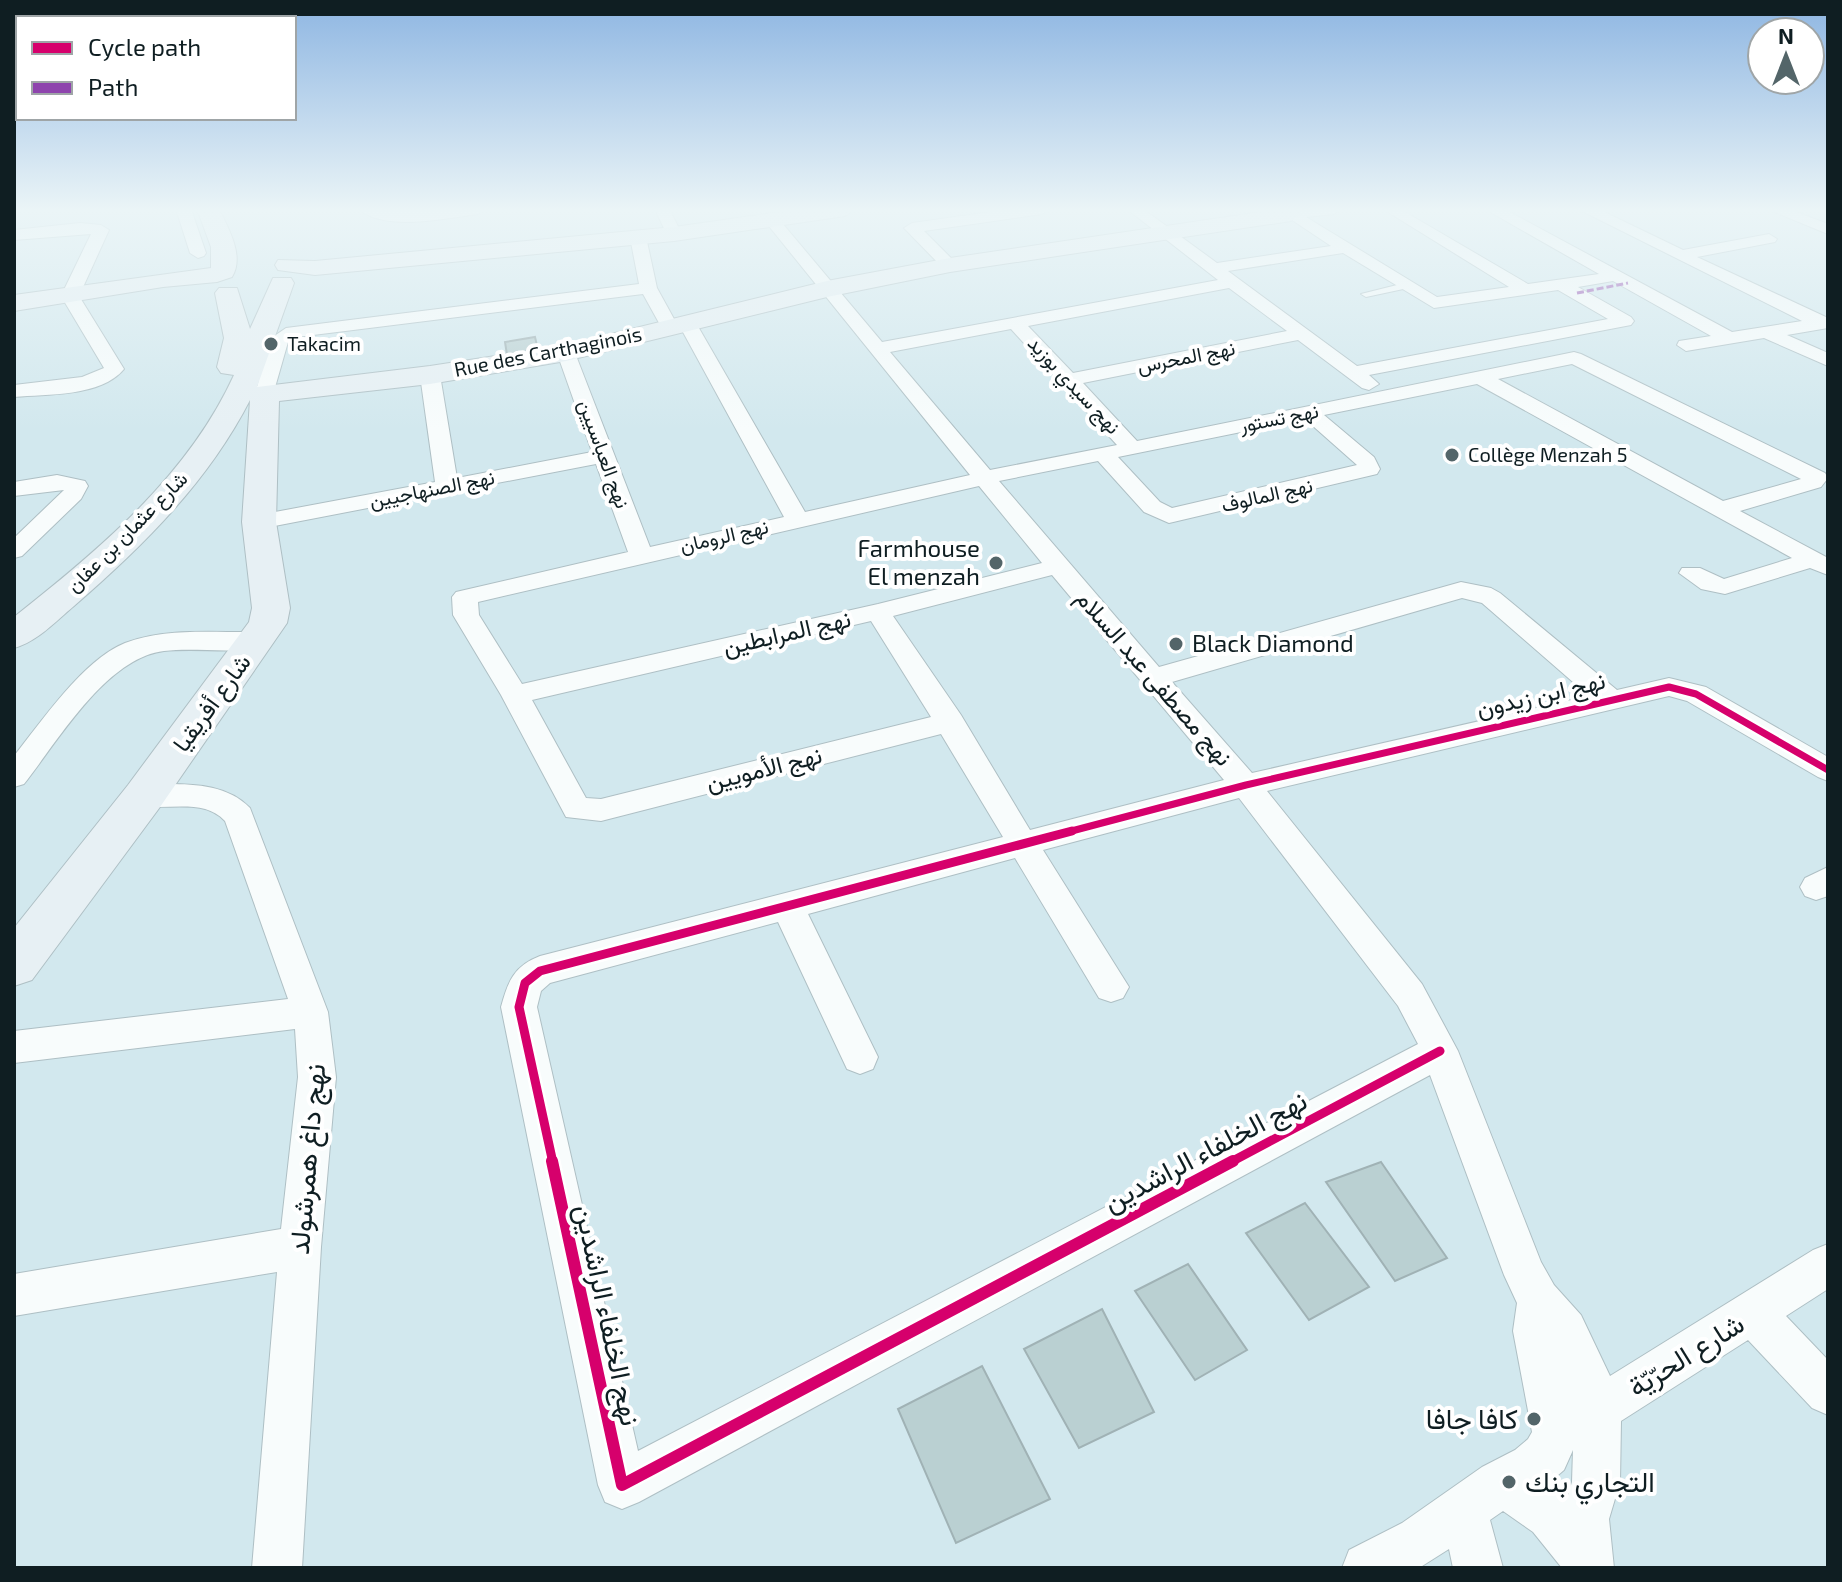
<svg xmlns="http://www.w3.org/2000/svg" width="1842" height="1582" font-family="'Exo 2',Vazirmatn,sans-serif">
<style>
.building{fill:#bad0d2;stroke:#a0b2b5;stroke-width:2}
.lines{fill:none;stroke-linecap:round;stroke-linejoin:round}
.lane-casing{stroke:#aebfc4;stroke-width:2}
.street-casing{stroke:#aebfc4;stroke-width:2}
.secondary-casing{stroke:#aebfc4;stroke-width:2}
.lane{fill:#f8fcfc;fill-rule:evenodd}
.street{fill:#f8fcfc;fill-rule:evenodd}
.secondary{fill:#e7f0f4;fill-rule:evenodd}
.quiet{stroke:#8e44ad;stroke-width:3;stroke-dasharray:7 3;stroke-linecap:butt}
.cycleway-far2-casing{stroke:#fff;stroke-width:12}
.cycleway-far1-casing{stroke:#fff;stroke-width:14}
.cycleway-casing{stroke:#fff;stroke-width:17}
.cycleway-far2{stroke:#d6006c;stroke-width:7}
.cycleway-far1{stroke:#d6006c;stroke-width:9}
.cycleway{stroke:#d6006c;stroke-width:12}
.poi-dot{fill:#536569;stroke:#fff;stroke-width:3}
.labels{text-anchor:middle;stroke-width:8;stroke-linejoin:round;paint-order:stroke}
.far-poi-label{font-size:20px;fill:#0f1e22;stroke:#fff;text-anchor:start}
.far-street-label{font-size:20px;fill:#0f1e22;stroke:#fff}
.poi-label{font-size:24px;fill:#0f1e22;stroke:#fff;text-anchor:end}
.street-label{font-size:24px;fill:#0f1e22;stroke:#fff}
.near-street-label{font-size:28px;fill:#0f1e22;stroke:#fff}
.near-poi-label{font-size:28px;fill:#0f1e22;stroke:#fff;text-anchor:end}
</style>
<rect width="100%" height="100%" fill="#d2e8ee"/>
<g class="building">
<polygon points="535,337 538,350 507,355 505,342"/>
<polygon points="1381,1162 1447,1258 1395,1281 1326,1182"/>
<polygon points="1305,1203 1369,1287 1309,1320 1246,1233"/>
<polygon points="1188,1264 1247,1350 1195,1380 1135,1291"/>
<polygon points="1102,1309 1154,1412 1079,1448 1024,1349"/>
<polygon points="982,1366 1050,1499 956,1543 898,1409"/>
</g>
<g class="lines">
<g class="lane-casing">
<polygon id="lane" points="1405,283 1408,284 1408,288 1366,297 1361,294"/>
</g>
<g class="street-casing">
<g id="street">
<polygon points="176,209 191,209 206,253 204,256 198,258 190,253"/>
<path d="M359,209L405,212L486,209L478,214C447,218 384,232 359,209Z"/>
<polygon points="655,209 669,209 682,234 680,237 668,237"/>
<polygon points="1012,209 1050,209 1042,214 924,231 958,265 950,270 944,269 904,228 912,223"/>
<path d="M1127,209H1143L1217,263L1331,246L1283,214L1296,209H1341L1334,214L1306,217L1437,297L1509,287L1383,209H1400L1528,284L1599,274L1485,209H1504L1732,332L1802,321L1578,209H1598L1683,250L1769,234L1777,239L1775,242L1697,257L1828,318V328L1787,335L1828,353V366L1764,338L1686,351L1677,345L1679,341L1711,336L1613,281L1578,287L1631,317L1634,321L1631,325L1369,375L1379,384L1369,390L1362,388L1298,340L1083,383L1137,441L1574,352L1581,354L1825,473L1828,478L1821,487L1740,511L1828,558V575L1810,568L1725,594L1701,589L1679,573L1682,568H1700L1724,579L1792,558L1477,384L1324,415L1374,457L1380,469L1377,474L1169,523L1144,512L1098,461L999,481L1159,667L1461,582L1491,588L1500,593L1617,690L1669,678L1706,687L1828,757V781L1818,777L1687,701L1669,696L1267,791L1422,984L1458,1051L1541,1262L1554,1285L1581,1315L1610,1376L1813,1250L1828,1244V1289L1786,1316L1828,1360V1415L1812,1408L1748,1340L1621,1421L1620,1482L1609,1519L1614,1568H1562L1533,1532L1503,1511L1490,1520L1503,1568H1453L1449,1549L1419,1568H1342L1349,1550L1402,1523L1482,1467L1515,1450L1528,1439L1532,1432L1513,1331L1517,1303L1504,1275L1430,1075L639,1502L622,1509L605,1502L598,1485L501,1007C508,981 514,966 540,956L1003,837L941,734L601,821L566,817L501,695L453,615L452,597L456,592L628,552L596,464L259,529L251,527L247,522L251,517L259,515L435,482L420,375L430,369L440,375L457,478L592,452L557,353L566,347L575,353L650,547L784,517L678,323L687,318L696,323L805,512L970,475L764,220L767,217H777L882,342L1218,280ZM1343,253L1434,308L1558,290L1608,319L1357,366L1228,271ZM1229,288L1287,331L1073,373L1028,326ZM1011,329L1117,445L990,470L890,352ZM1572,364L1801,479L1723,501L1498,379ZM1305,419L1357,465L1172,508L1160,502L1118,457ZM979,486L1042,563L878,604L522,684L479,615L478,602ZM1052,575L1224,780L1030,830L961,715L893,616ZM1462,598L1482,603L1589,696L1252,773L1172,682ZM871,621L931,717L601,799L586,798L532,700ZM1239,798L1398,1006L1418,1044L638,1451L537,1007L541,991L550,983L778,922L847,1069L860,1074L873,1069L878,1057L808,914L1015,858L1099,998L1111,1002L1123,998L1129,987L1043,850ZM1573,1450L1572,1482L1567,1498L1549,1483L1564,1470Z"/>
<polygon points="1767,209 1788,209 1828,224 1828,234"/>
<path d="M80,223L101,225L109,230L79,296L124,369C101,397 47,394 14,397V385L82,377L104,368L61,296L91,234L14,240V230Z"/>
<polygon points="638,232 646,237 657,288 679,328 676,332 664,332 643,294 297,337 288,342 272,398 258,398 255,394 270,339 286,328 639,284 630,237"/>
<polygon points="57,475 85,481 88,486 81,499 22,556 14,558 14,538 64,490 14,496 14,482"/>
<path d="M259,632L268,634L272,640L268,646C235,655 198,647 164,651C106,658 58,741 24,784L14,787V756C42,721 83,660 125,643C166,627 216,633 259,632Z"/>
<path d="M168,784C197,784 229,786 250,808L328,1012L336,1077L321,1247L302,1568H252L277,1272L14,1316V1274L281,1229L298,1077L295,1029L14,1063V1031L288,999L225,821C202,796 163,813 133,804L129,796L133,788Z"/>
<polygon points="1828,867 1828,896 1816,900 1805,896 1800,887 1805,878"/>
</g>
</g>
<g class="secondary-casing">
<g id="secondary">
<path d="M197,209H219C228,228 245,256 232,277L217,282L163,287L14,311V295L211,268V247Z"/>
<polygon points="800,209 856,209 845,216 674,241 315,275 278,270 275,265 278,260 315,261 674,227"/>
<path d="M1281,209H1297L1302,214L1291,221L950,272L827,297L566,361L430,384L279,401L276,522L290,608L287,623L160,807L32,980L14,986V928L128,785L249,622L252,608L242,522L250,400C208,482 143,546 74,606C56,621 37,642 14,648V617C99,550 188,476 234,375L221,373L217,367L224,338L215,293L219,288H237L250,329L273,278H291L294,283L257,387L430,366L566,345L827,281L950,258Z"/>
</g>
</g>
<use href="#lane" class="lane"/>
<use href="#street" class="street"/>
<use href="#secondary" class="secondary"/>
<polyline class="quiet" points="1577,293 1628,283"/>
<g class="cycleway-far2-casing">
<polyline id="cycleway-far2" points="1064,833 1246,785 1669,687 1696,694 1828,770"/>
</g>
<g class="cycleway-far1-casing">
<g id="cycleway-far1">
<polyline points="553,1163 519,1007 525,983 540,971 1072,831"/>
<polyline points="1229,1163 1440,1051"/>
</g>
</g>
<g class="cycleway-casing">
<polyline id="cycleway" points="552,1161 622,1485 1233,1161"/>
</g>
<use href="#cycleway-far2" class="cycleway-far2"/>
<use href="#cycleway-far1" class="cycleway-far1"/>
<use href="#cycleway" class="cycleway"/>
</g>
<linearGradient id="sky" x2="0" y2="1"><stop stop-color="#8eb6e2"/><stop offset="0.49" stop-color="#ebf5f7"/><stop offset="1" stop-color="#ebf5f7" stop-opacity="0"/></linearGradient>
<rect width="1842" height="430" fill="url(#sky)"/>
<g class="poi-dot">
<circle cx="271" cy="344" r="8"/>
<circle cx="1452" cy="455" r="8"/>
<circle cx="996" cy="563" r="8"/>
<circle cx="1176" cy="644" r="8"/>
<circle cx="1534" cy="1419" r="8"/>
<circle cx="1509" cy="1482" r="8"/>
</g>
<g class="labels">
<g class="far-poi-label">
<text x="287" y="351">Takacim</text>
<text x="1468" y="462">Collège Menzah 5</text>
</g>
<g class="far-street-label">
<text transform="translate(548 352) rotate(-11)" y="7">Rue des Carthaginois</text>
<text transform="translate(1186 357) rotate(-11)" y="7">نهج المحرس</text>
<text transform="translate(1074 385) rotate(47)" y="7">نهج سيدي بوزيد</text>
<text transform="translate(1279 418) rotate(-11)" y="7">نهج تستور</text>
<text transform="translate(604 454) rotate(70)" y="7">نهج العباسيين</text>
<text transform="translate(432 489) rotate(-11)" y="7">نهج الصنهاجيين</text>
<text transform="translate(1267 495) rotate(-13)" y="7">نهج المالوف</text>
<text transform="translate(127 532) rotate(-45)" y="7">شارع عثمان بن عفان</text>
<text transform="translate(724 536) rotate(-13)" y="7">نهج الرومان</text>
</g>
<g class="poi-label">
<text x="980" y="557">Farmhouse<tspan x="980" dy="28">El menzah</tspan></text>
<text x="1192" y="652" text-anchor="start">Black Diamond</text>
</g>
<g class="street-label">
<text transform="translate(787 633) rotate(-13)" y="8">نهج المرابطين</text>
<text transform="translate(1154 678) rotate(49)" y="8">نهج مصطفى عبد السلام</text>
<text transform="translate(1541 695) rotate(-13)" y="8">نهج ابن زيدون</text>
<text transform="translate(212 703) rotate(-54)" y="8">شارع أفريقيا</text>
<text transform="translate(764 769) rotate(-14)" y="8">نهج الأمويين</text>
</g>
<g class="near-street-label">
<text transform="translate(1205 1151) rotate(-28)" y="10">نهج الخلفاء الراشدين</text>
<text transform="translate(307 1159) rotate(-85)" y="10">نهج داغ همرشولد</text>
<text transform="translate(608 1315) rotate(78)" y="10">نهج الخلفاء الراشدين</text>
<text transform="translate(1686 1355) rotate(-32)" y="10">شارع الحرّيّة</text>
</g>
<g class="near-poi-label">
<text x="1518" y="1429">كافا جافا</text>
<text x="1525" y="1492" text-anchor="start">التجاري بنك</text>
</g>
</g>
<rect width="1842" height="1582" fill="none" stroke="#0f1e22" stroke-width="32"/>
<rect x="16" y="16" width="280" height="104" fill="#ffffff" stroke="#9fa5a7" stroke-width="2"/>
<rect x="32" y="42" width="40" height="12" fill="#d6006c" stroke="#9fa5a7" stroke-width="2"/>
<text x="88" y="56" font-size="24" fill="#0f1e22">Cycle path</text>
<rect x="32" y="82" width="40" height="12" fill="#8e44ad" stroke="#9fa5a7" stroke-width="2"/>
<text x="88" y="96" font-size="24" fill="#0f1e22">Path</text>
<g transform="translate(1786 56)"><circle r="38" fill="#ffffff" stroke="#9fa5a7" stroke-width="2"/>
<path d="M0-6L14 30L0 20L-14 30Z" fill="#536569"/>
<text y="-12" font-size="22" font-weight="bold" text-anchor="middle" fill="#0f1e22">N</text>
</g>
</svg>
